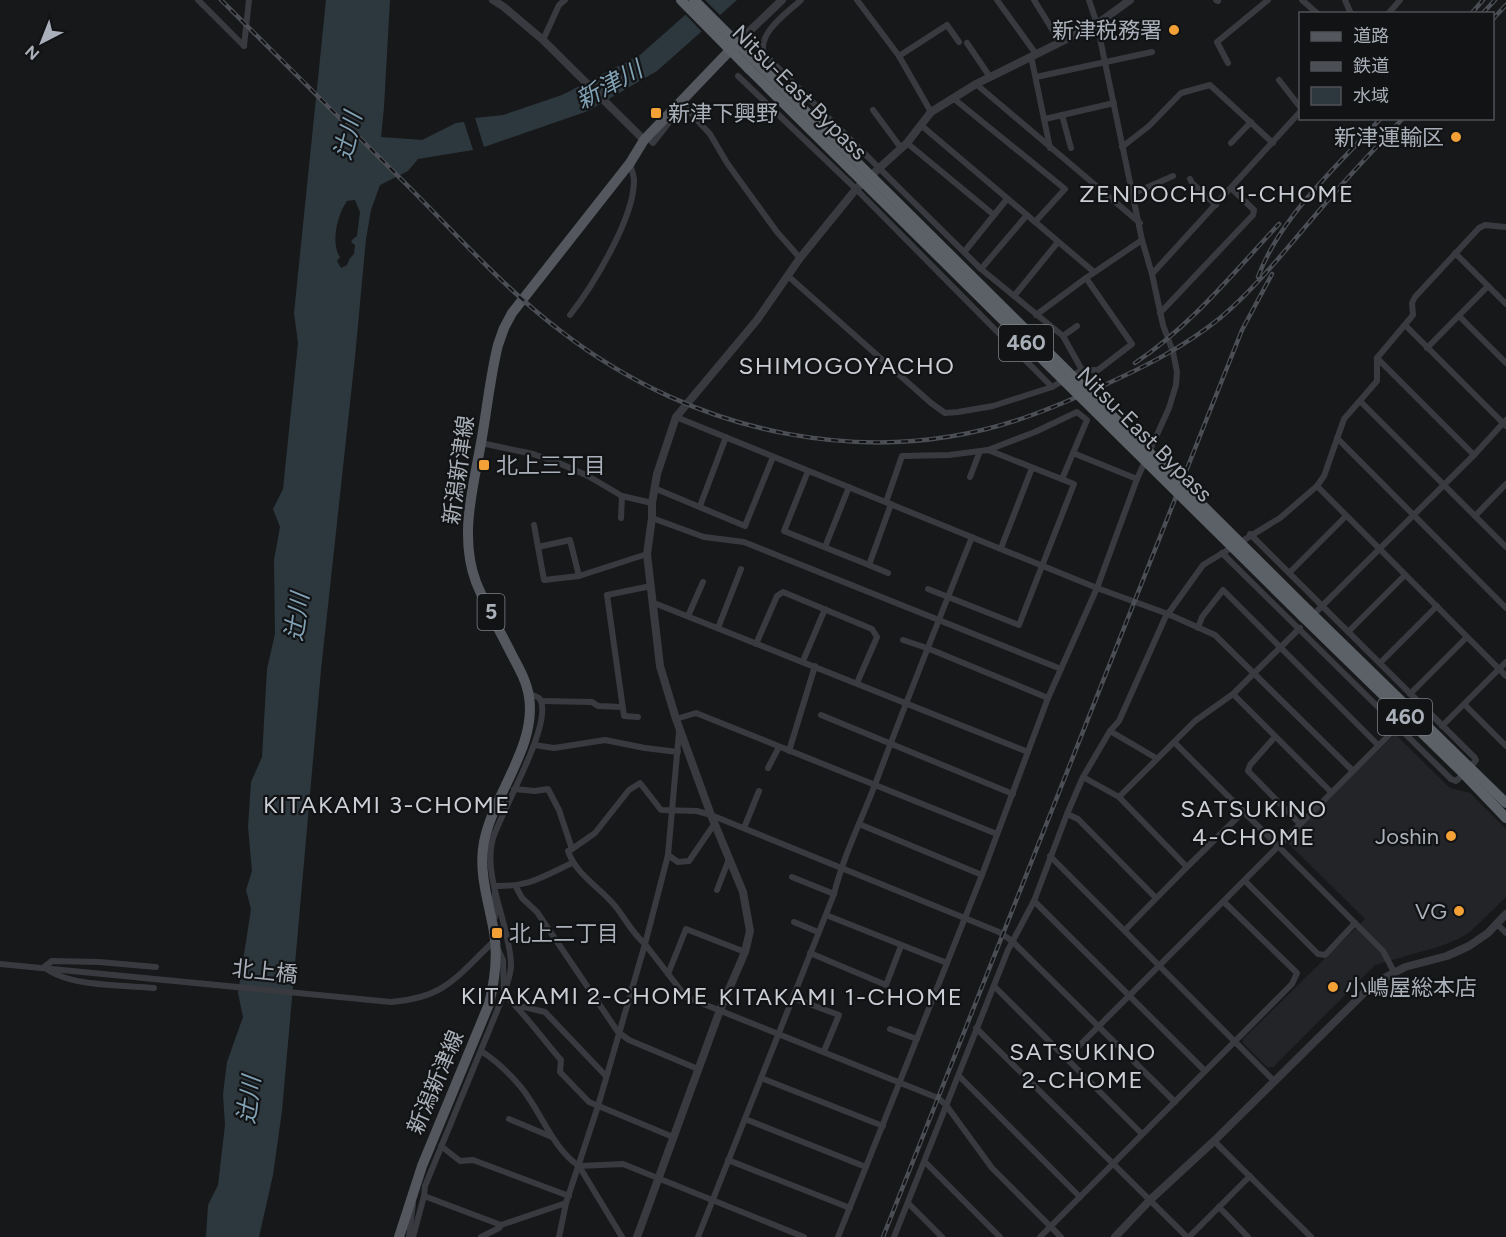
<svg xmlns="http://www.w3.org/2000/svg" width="1506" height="1237" font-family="Figtree,'Noto Sans JP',sans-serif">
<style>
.built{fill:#232427}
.water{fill:#2d383e;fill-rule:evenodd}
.pier{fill:#17181a}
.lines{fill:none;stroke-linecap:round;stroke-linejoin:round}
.minor{stroke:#383a3f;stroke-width:6}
.tertiary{stroke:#383a3f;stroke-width:8}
.primary{stroke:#54575e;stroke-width:10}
.trunk{stroke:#5c6067;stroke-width:10}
.rail-casing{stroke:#4b4e54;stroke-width:4.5}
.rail{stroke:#121315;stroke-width:2;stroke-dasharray:7;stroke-linecap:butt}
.trunk-bridge{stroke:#5c6067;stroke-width:10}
.poi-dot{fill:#f3a136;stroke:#121315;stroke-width:2}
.labels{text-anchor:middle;stroke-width:4.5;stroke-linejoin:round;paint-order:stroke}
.shield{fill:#121315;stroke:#7c8188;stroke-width:1.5}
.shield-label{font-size:21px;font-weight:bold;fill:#aab0b9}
.poi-label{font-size:22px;fill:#aab0b9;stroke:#121315;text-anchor:end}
.street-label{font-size:22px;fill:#aab0b9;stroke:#121315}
.water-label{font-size:24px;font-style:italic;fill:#81a1b4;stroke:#121315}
.neighbourhood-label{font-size:24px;letter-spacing:1.5px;fill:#cbced5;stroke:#121315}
</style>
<rect width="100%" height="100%" fill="#17181a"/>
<polygon class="built" points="1393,736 1397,736 1450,788 1470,793 1506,829 1506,897 1470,932 1458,939 1441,946 1375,965 1273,1067 1267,1067 1243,1043 1243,1039 1365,919 1288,843 1288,840"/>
<g class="water">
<path d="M326,0H390L384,107L381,137L422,140L456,123L464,122L473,150L418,159L408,171L380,185L371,210L366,239L355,357L321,670L282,1111L273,1175L259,1237H206L208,1205L218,1185L225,1125L223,1094L227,1062L243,1017L238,993L251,909L246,890L252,871L248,827L251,782L262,757L267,669L275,634L274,560L280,527L273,509L283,489L298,343L294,313ZM355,200L360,212L357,236L353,239L351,242L355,245L354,254L350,258L347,265L341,268L337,261L340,257C330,243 338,213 347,201Z"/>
<polygon points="702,0 737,0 657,71 588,111 484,147 475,118 503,115 562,95 640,55"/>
</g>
<polygon class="pier" points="697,0 705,0 723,18 704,34 683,12"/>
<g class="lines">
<g class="minor">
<polyline points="198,0 244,46"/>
<polyline points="857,0 899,56 931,112"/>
<polyline points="997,0 1036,54"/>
<polyline points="1034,0 1060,42"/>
<polyline points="1216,0 1218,1"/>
<polyline points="1302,0 1318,14"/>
<polyline points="1345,0 1351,14"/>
<polyline points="1388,14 1400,0"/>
<polyline points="543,40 559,5 565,0"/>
<polyline points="967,43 990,77"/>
<polyline points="244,46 249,0"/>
<polyline points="899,56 947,25 959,42"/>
<polyline points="1031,56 1050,148"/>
<polyline points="1228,63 1217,42 1268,0"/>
<polyline points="738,76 856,189 1052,387"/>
<polyline points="1036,77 1152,52"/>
<polyline points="1279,80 1300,107"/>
<polyline points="976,84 1140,223"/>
<polyline points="953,98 1065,189 1035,222"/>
<polyline points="873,110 901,148"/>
<polyline points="1062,115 1071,148"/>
<polyline points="1045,119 1114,103"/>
<polyline points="922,126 1094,272"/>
<polyline points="647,137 653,143 683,105 710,134 727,163 777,232 800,258"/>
<polyline points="907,143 994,215"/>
<polyline points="1231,143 1251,122"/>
<polyline points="1122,147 1149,126 1181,93 1210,85 1273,143"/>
<polyline points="1190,179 1192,183 1216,205"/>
<polyline points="1132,194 1173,176"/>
<polyline points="965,251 1007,199"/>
<polyline points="1455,253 1506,304"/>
<polyline points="981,269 1027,215"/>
<polyline points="1152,274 1300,112"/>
<path d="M788,276L931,403L945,413L958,412L993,406L1052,387L1082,370L1063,336L981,269L764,54C757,33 787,13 801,0"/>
<polyline points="1014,296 1058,242"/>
<polyline points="1160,313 1253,215 1254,210 1231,188"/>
<path d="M570,315C593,286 634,218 634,181C634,175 631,169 630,163"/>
<polyline points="1036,315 1086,278 1142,240"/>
<polyline points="1459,316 1506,363"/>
<polyline points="1405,325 1506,426"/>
<polyline points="1063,336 1077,326"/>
<polyline points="1427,348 1488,286"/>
<polyline points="1377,358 1474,455"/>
<polyline points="1082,370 1098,370 1132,344 1086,278"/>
<polyline points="1360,401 1506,547"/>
<polyline points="676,417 1097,588 1168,614 1215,635 1353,771"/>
<polyline points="1337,438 1506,608"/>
<polyline points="481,443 533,454 559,463 588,476 622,496 652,503"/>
<polyline points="988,450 1035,432 1077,412 1087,420 1062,479"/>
<polyline points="1073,453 1137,479"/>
<polyline points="808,471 784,531 869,565 891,504"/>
<polyline points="970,477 980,451"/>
<polyline points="1317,486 1506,676"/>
<polyline points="654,488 745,526 773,457"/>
<polyline points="886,502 902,456 949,455 988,450 1074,484 1019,625 928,589"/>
<polyline points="700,506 726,437"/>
<polyline points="1475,516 1506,484"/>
<polyline points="621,518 622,496"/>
<polyline points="652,518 704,537 744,542 1061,669"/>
<polyline points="534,525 544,580 579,576 647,554"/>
<polyline points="1250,534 1475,758 1476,760 1470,768"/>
<polyline points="538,547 570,540 579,576"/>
<polyline points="825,547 849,487"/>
<polyline points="1001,548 1032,468"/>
<polyline points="1222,553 1451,779 1456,781 1464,774"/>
<polyline points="869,565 888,573"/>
<polyline points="1289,573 1346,516"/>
<polyline points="654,603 1028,752"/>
<polyline points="1318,610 1474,455 1506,420"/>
<polyline points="688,616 703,582"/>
<polyline points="718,628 741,569"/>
<polyline points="1198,628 1202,617 1223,590 1378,745"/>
<polyline points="1348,632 1405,575"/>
<polyline points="903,640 927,648 1048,698"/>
<polyline points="756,644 777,596 783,592 872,629 877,637 857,683"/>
<polyline points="803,661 825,609"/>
<polyline points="1380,663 1437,606"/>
<polyline points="1233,694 1331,792"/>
<polyline points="1410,694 1467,637"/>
<polyline points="541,701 592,702 598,706 622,707"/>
<polyline points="1464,704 1506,746"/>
<polyline points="821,715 1013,794"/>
<polyline points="638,717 624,716 607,595 651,586"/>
<polyline points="676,719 696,713 997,834"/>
<polyline points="1442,726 1506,662"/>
<polyline points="1110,731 1156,758"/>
<polyline points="1275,737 1250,765 1248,771 1299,823"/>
<polyline points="1174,742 1383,951 1394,972"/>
<polyline points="534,745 554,748 605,740 645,748 678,752"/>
<polyline points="789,751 815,666"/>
<polyline points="768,768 779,747"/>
<path d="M514,789L535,791L548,789L559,810L572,849L568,851C576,875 601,888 616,907C626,920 633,934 645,944L686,997L938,1098L946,1105L992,1168L1061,1237"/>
<polyline points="1119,797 1195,721 1233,694 1300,628"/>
<polyline points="1244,811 1187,867 1119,797 1083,777 1110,731 1119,721 1165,618 1203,565 1280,518 1317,486 1324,476 1344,419 1377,381 1377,358 1413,315 1412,303 1415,297 1479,228 1485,225 1506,227"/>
<polyline points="1067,814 1083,777"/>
<polyline points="859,824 982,875"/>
<polyline points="744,828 759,791"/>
<polyline points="572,849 595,833 629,790 640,783 661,810 697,811 711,815 999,932 1012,941 1175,1102"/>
<polyline points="668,855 678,862 689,861 715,823"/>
<polyline points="1050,856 1274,1081"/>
<polyline points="792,877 834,894"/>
<polyline points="1245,881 1318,954 1325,955 1355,923"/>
<polyline points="516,887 522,898 537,912 618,1032 629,1040 698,1069"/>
<polyline points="717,890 729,859"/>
<polyline points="1034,901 1205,1071"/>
<polyline points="826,915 947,963"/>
<path d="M495,917V886C529,887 542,877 572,863"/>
<polyline points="794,922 818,932"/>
<polyline points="1497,924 1506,933"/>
<polyline points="1125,930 1187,867"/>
<polyline points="810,953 886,985 901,946"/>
<path d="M0,964L391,1002C446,998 457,976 494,941L503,960L504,994C525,1014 542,1038 561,1060L560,1072L589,1102L673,1137"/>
<polyline points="668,974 686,929 745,952"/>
<polyline points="994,986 1142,1134"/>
<path d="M154,988C123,985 68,987 44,967L52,961L99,962L156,967"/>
<polyline points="793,998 839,1015 824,1051"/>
<polyline points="518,1008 524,1007 545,1012 606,1076"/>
<polyline points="976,1028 1187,1237"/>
<polyline points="890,1029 917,1039"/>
<path d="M481,1051C495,1060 509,1073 520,1086C541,1111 552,1148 579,1166L622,1237"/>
<polyline points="1066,1059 1398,726"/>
<polyline points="959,1076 1080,1197"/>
<polyline points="761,1078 883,1126"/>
<polyline points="509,1119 552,1137"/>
<polyline points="745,1119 866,1167"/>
<polyline points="1214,1141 1311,1237"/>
<polyline points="441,1146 460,1161 473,1160 569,1196"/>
<polyline points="728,1160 850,1208"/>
<polyline points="925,1162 1000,1237"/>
<polyline points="579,1166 623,1164 804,1237"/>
<polyline points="424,1196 501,1225 566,1203"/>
<polyline points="908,1203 942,1237"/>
<polyline points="1219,1207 1248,1237"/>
<polyline points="409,1237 413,1204"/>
<path d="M413,1237L424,1196L425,1186L504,994C506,985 512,973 511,963C509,923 482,875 493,838C503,808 551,727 541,701C539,696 534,696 529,694"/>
<polyline points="481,1237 499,1228 501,1225"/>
<polyline points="559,1237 566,1203 598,1106 645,944 668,855 679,732"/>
<path d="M698,1237L834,894C844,854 862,819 876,782C907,700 939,619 972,537"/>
<polyline points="838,1237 982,875 1048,698 1097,588 1137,479 1169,408 1176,385 1177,372 1173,352 1163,325 1152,274 1142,240 1097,24 1089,0"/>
<polyline points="894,1237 1008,950 1034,901 1067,814 1078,819 1156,898"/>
<polyline points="1040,1237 1292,984 1297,973 1224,902"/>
<polyline points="1189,1237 1250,1176"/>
</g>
<g class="tertiary">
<polyline points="493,0 504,7 543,40 644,140"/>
<polyline points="737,43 782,0"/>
<polyline points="637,1237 720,1010 745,952 750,931 743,892 711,815 676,719 660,666 647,554 652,518 652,503 657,474 676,417 757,320 800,258 856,189 907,143 931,112 976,84 1097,24 1130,0"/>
<polyline points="1115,1237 1150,1200 1214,1141 1373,984 1405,967 1447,956 1469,946 1488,933 1506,914"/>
</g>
<path class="primary" d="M399,1237L422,1166L489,1004C495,980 498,956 494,932C489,903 478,872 484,842C493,795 537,746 529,697C527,682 519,668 512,655C500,631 486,607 476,582C459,537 473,488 481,443C487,410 490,377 498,345L504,328L512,313L630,163L644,140L737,43"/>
<g class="trunk">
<polyline points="681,0 749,69"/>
<polyline points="694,0 756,62"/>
<polyline points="1309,611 1506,803"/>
<polyline points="1303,617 1464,774 1506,818"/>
</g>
<g class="rail-casing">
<g id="rail">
<path d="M221,0C284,62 346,124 408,186C458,236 506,290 562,332C696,435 873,473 1032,415C1055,407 1077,397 1100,387C1142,368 1183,348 1220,318C1259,285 1291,243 1324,205C1349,175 1377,147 1403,118"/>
<polyline points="1471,14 1483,0"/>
<polyline points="1482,14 1495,0"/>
<polyline points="1492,20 1506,5"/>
<path d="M1258,277C1281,215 1337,167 1381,118"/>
<path d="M1135,363C1192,325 1233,273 1279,224"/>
<polyline points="883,1237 1213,403 1242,330 1272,274"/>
</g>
</g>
<use href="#rail" class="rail"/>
<g class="trunk-bridge">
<polyline points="756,62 1309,611"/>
<polyline points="749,69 1303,617"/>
</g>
</g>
<g class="poi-dot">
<circle cx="1174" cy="30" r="6"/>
<rect x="650" y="107" width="12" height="12" rx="3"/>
<circle cx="1456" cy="137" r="6"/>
<rect x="478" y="459" width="12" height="12" rx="3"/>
<circle cx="1451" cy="836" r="6"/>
<circle cx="1459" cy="911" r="6"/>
<rect x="491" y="927" width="12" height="12" rx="3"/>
<circle cx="1333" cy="987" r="6"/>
</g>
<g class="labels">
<g class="shield">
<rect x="999" y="325" width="54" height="36" rx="4.5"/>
<rect x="477.5" y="594" width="27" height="36" rx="4.5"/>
<rect x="1378" y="699" width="54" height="36" rx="4.5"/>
</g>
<g class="shield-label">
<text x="1026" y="350">460</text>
<text x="491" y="619">5</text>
<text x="1405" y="724">460</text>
</g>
<g class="poi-label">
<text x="1162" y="38">新津税務署</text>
<text x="668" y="121" text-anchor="start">新津下興野</text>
<text x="1444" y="145">新津運輸区</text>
<text x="496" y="473" text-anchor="start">北上三丁目</text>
<text x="1439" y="844">Joshin</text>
<text x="1447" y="919">VG</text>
<text x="509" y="941" text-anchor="start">北上二丁目</text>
<text x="1345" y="995" text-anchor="start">小嶋屋総本店</text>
</g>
<g class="street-label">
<text transform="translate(800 92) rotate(45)" y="8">Nitsu-East Bypass</text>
<text transform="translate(1145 434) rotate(45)" y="8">Nitsu-East Bypass</text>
<text transform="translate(458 470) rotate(-82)" y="8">新潟新津線</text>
<text transform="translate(265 971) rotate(6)" y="8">北上橋</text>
<text transform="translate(435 1082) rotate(-67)" y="8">新潟新津線</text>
</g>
<g class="water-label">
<text transform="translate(609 85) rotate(-29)" y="8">新津川</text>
<text transform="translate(348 136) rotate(-76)" y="8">辻川</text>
<text transform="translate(297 617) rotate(-82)" y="8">辻川</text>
<text transform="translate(249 1100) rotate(-83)" y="8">辻川</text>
</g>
<g class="neighbourhood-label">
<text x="1217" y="202">ZENDOCHO 1-CHOME</text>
<text x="847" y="374">SHIMOGOYACHO</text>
<text x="387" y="813">KITAKAMI 3-CHOME</text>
<text x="1254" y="817">SATSUKINO<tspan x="1254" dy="28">4-CHOME</tspan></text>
<text x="585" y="1004">KITAKAMI 2-CHOME</text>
<text x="841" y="1005">KITAKAMI 1-CHOME</text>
<text x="1083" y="1060">SATSUKINO<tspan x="1083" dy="28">2-CHOME</tspan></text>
</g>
</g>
<rect x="1299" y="12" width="195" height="108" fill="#121315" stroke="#4f5257" stroke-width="1.5"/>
<rect x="1311" y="32" width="30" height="9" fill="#54575e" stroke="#4f5257" stroke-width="1.5"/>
<text x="1353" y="42" font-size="18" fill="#aab0b9">道路</text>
<rect x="1311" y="62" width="30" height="9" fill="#4b4e54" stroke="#4f5257" stroke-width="1.5"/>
<text x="1353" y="72" font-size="18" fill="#aab0b9">鉄道</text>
<rect x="1311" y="87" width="30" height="18" fill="#2d383e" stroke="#4f5257" stroke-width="1.5"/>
<text x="1353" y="102" font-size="18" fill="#aab0b9">水域</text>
<g transform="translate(42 42) rotate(222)" stroke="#121315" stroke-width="4.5" paint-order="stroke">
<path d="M0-4.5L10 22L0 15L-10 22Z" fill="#aab0b9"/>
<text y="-9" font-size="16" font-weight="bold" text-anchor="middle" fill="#aab0b9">N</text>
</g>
</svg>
